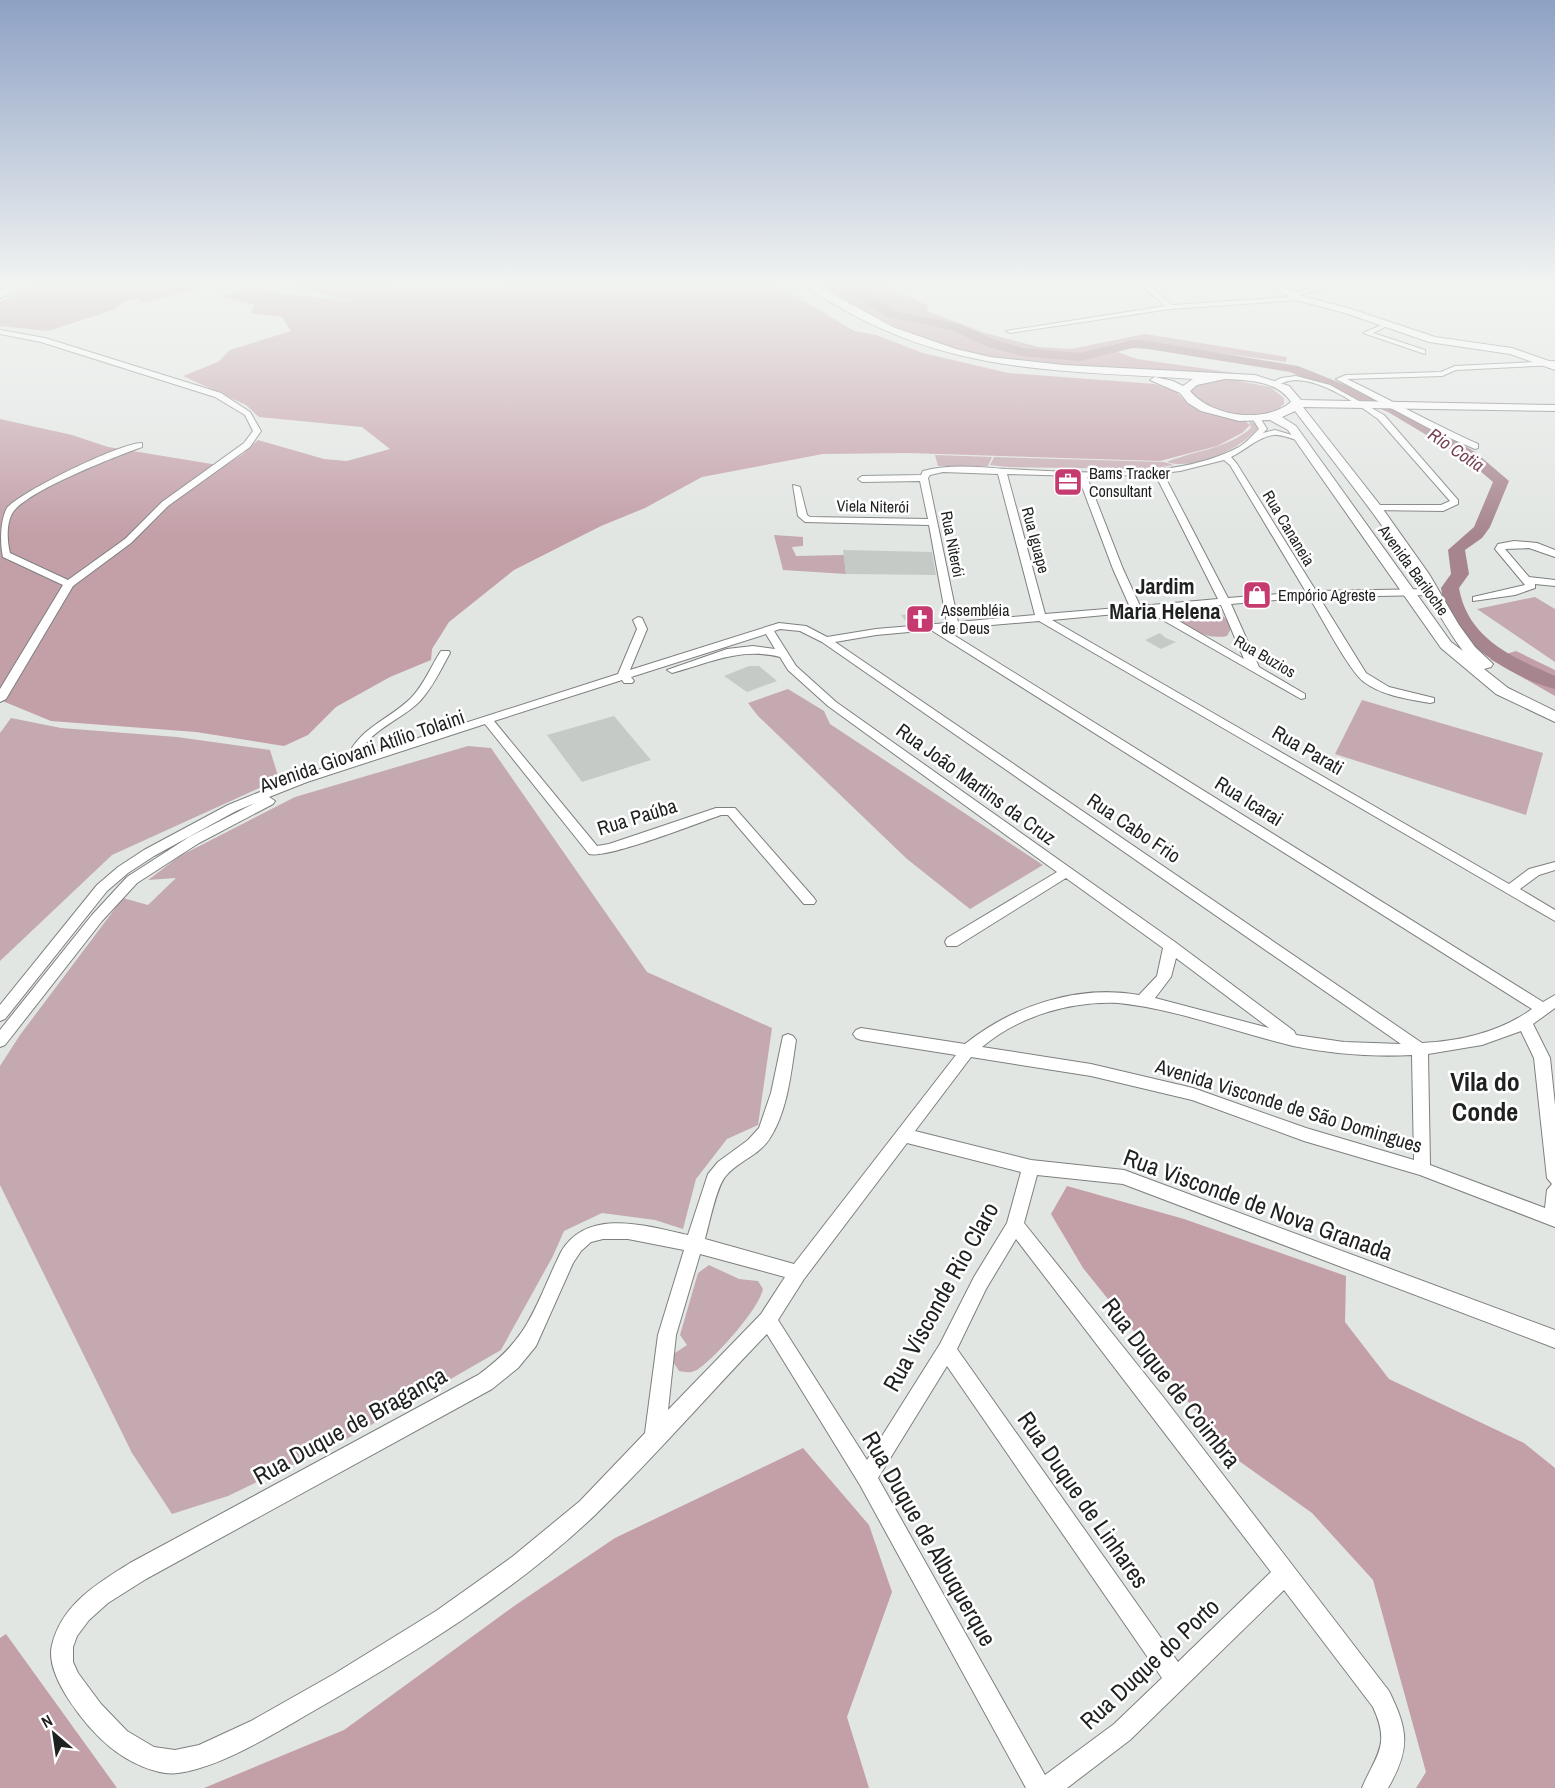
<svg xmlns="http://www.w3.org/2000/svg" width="1555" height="1788" font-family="'Archivo Narrow',sans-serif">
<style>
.green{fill:#c5a9b0}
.forest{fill:#c39fa8}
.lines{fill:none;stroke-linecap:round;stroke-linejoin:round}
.river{fill:#a7858e;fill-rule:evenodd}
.building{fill:#c6cac7}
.street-casing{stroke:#7d807e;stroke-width:2}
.secondary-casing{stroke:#7d807e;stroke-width:2}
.primary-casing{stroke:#7d807e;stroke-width:3}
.street{fill:#fff;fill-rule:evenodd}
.secondary{fill:#fff;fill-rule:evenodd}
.primary{fill:#fff;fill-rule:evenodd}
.labels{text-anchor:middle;stroke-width:5;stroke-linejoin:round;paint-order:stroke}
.far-poi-label{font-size:16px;fill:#1f2120;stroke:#fff;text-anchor:start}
.far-street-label{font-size:16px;fill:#1f2120;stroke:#fff}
.far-water-label{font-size:18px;font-style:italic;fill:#784453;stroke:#fff}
.street-label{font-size:20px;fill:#1f2120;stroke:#fff}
.far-district-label{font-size:22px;font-weight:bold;fill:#1f2120;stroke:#fff}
.near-street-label{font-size:24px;fill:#1f2120;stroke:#fff}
.district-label{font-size:26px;font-weight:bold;fill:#1f2120;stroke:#fff}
</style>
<rect width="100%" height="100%" fill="#e2e6e3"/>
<g class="green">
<path d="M1228,379L1270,387L1284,398V404C1260,426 1217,412 1193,397L1191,391C1199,379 1215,380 1228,379Z"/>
<path d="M1249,421L1260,425C1245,448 1193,471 1167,462C1196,450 1227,449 1251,428Z"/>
<polygon points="935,455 992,457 988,466 938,466"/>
<polygon points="994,457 1164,462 1174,465 1149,469 1007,467 990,465"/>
<polygon points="774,535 803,537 803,546 792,547 796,556 844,555 846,574 783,570"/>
<polygon points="1535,597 1555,609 1555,662 1477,609"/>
<path d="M1210,610L1220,612L1232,627L1227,636C1206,640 1191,629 1173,619L1181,613Z"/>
<polygon points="788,689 824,711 830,724 1043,865 970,909 907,859 758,716 748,703"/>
<polygon points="1362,700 1543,753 1526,815 1335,754"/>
<polygon points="11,718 61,728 177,737 270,750 279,779 112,855 0,961 0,733"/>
<polygon points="468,746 491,748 647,972 772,1028 758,1125 727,1139 696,1179 683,1229 655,1220 602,1213 564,1231 553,1256 501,1350 345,1440 228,1496 172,1514 132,1453 0,1185 0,1066 20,1035 123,898 148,905 176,878 148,880 180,856 295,797"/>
<path d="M709,1265L739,1279L758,1281L763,1289C759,1309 718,1354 701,1367C694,1373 688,1373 679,1371L672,1360L675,1353L687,1345L680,1335L698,1273Z"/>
</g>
<g class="forest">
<polygon points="36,284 213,284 143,303 137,299 127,300 113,310 48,331 0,326 0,302"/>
<polygon points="301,284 371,284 450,289 525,284 776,284 854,331 876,335 923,353 1008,373 1155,384 1175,391 1190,405 1208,414 1245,421 1250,425 1242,433 1217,446 1160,461 907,453 823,454 702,477 645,508 601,526 514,570 449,622 432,649 431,660 390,677 336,707 308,735 284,746 196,732 51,721 0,700 0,419 72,435 108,447 224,466 243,454 258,440 324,459 347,461 390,449 362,427 259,417 246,405 183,376 218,362 230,350 291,331 282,317 250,313 255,305 217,296 251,289 354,302 295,287"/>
<path d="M819,284H882L928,306L927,311L982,332L1038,347L1071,349L1145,334L1287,357L1286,362L1131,341L1109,349L1137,359L1235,373C1133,371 1023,374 925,339C888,325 854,304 819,284Z"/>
<polygon points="1516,651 1555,670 1555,696 1490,659"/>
<polygon points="1067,1186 1184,1219 1346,1276 1345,1322 1389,1379 1524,1443 1555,1468 1555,1788 1416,1788 1426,1772 1373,1580 1312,1513 1225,1451 1157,1360 1083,1268 1051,1214"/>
<polygon points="803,1448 869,1525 892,1592 847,1717 869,1788 204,1788 344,1730 517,1604 615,1538"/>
<polygon points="6,1634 117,1788 0,1788 0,1638"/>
</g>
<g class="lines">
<path class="river" d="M834,284H849L896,311L959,324L998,341L1023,348L1080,353L1133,340L1148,341L1298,366L1398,406L1475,452L1509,481L1490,527L1482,538L1465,550L1469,574L1459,588C1468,639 1512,657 1555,676V689C1522,681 1472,652 1453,623C1446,612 1443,601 1441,588L1451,574L1448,550L1474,527L1493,482L1465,458L1388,412L1290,372L1148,349L1133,348L1080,361L1022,356L988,347L951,330L888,317Z"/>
</g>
<g class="building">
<polygon points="843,550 932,552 936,575 846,574"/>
<polygon points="930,611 936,622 908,624 901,615"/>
<polygon points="1160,633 1166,638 1176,642 1161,649 1145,640"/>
<polygon points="749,666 759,666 777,681 747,692 724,676"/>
<polygon points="614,716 651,760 582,782 547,735"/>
</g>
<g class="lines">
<g class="street-casing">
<g id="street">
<polygon points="1140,284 1147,284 1172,305 1290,297 1289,295 1292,293 1329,284 1341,284 1295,296 1301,297 1299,300 1170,309 1010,333 1006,331 1165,306"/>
<polygon points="1384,324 1389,325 1373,333 1425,350 1425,354 1363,333"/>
<path d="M0,330L45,338L221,393L250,412L261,431L250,447L168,506L131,543L73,586L6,699L0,702V689L63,585L3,557C0,545 0,520 7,508C20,492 122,442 142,443V447C114,457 29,490 13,512C6,523 7,541 10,553L68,580L125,539L162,502L244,443L253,431L245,415L215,397L41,342L0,334Z"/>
<path d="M1555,361V365L1456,370L1442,376L1347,379C1391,400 1433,424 1478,444V448L1475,449L1436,432L1336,379L1346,375L1441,372L1455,366Z"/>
<path d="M1296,376L1330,385L1384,415L1458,500V504L1443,511L1372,510V506L1375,505H1441L1450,501L1378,419C1356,403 1324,381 1296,380C1288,380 1281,384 1273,386L1269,384L1281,378Z"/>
<path d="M1253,416H1259L1267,429L1263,433L1275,430L1302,438L1298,440C1291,439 1281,434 1274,435C1258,437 1246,450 1231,457L1237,464L1316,591L1433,589L1438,592L1433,595L1319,597L1366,673L1389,687L1434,698V702L1430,703C1408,699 1383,696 1364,682C1349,671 1321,616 1309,597L1231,604L1259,667L1305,694V698L1301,699L1147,611L1052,620L1509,884L1529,869L1555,862V870L1539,875L1520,889L1555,910V921L1039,621L944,629L1543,1002L1555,995V1008L1533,1024L1550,1058L1555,1105V1227L1420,1175L1304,1141L1192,1100L1091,1076L971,1057L915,1131L1031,1160L1124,1170L1555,1330V1348L1123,1184L1037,1175L1024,1223L1164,1398L1389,1691C1408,1730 1411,1748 1388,1788H1362C1376,1754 1391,1746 1373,1707L1284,1590L1130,1740L1067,1788H1026L860,1485L767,1334C709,1394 654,1458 595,1515C513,1593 414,1653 317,1709C278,1731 223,1767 178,1773C156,1776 127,1761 110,1747C87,1728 44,1676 52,1645C62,1604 97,1584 130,1563L478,1375C531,1337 534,1307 561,1252C587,1207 647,1226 688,1235L708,1174L718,1162L748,1140L759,1128L771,1093L783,1036L788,1034L793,1036L796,1040C791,1072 788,1110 770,1138C759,1156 737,1161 725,1177C716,1188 709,1225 705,1239L794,1264L956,1055L861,1040L856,1038L853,1034L856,1030L861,1028L965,1044C1012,1006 1078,984 1139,995L1157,976L1163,948L1066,878L957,946H947L945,942L947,938L1057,872L828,706L788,670L780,657C740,647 709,663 672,673L667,670L727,649L753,646L775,649L766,634L631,677L634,681L632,683H624L622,680L494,721L597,846L609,844L716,808H735L814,898L816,901L814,904H804L728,815H721C698,823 607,859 589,854L485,724L307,782L269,797L275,801L273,804L199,843L137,883L102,921L5,1045L0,1047V1030L92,915L127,877L189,837L255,803L236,811L154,856L128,873L107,891L5,1019L0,1021V1005L97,885L118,867L144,850L228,805L299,776L346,761C356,729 389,720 411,698C424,685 431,666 441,651H449L450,653C441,669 433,687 420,701C402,720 367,730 359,757L618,674L637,629L633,620L638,617L642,618L647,629L630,670L779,623L806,626L827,637L876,629L947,623L929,525L805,522L798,516L793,485L800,487L807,515L810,517L928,519L920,481L862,482L858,479L862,476L921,475L923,471C950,464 977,467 1005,469C1077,472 1173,482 1239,447C1246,443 1253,435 1259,429L1252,418ZM1224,460L1230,465L1306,592L1228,598L1163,473L1180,471ZM943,472L998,474L1035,615L958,622L928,478L930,475ZM1007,474L1078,476L1113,569L1130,607L1045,614ZM1155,474L1218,599L1140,606L1123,569L1087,477ZM1221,605L1244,659L1160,610ZM780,629L800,631L822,642L1401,1044L1344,1042L1296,1035L1294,1031L1175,942L836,702L796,666L774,631ZM931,630L1532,1009C1500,1032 1461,1041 1422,1043L835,642L876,635ZM1176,958L1269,1028L1155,998L1171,977ZM1118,1003C1177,1009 1235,1032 1293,1046C1332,1054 1373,1057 1412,1055L1414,1160L1306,1128L1193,1088L1091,1064L982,1047C1019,1016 1070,1001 1118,1003ZM1521,1031L1534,1058L1547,1178L1552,1184L1547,1190L1545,1208L1430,1165L1428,1054L1482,1045ZM907,1143L1021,1172L1007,1223L974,1277L940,1344L867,1460L778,1320L804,1279ZM603,1239H628L684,1250L658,1335L645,1433L580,1501L512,1557L436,1611L334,1674L251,1721L199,1745L175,1750L154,1747L127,1731L101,1704L78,1673L73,1662V1647L77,1636L89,1620L108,1603L146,1579L492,1389L518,1368L536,1346L573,1263L581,1251L591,1242ZM1016,1239L1271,1572L1178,1662L957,1349L986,1289ZM700,1254L785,1277L761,1314L668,1410L676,1335ZM947,1366L1162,1678L1114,1724L1045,1775L878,1478Z"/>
<polygon points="1514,541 1537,543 1555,550 1555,557 1529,548 1505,549 1529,577 1555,580 1555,586 1535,584 1535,588 1515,595 1473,601 1473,597 1525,585 1495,549 1498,544"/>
</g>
</g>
<g class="secondary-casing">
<g id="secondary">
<path d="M804,284H815L893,327L956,349L990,357L1064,365L1255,375L1289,386L1301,400L1555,405V411L1303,407L1380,505L1429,574L1459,625L1475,647L1493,664L1491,667L1484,669L1508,688L1555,711V722L1496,694L1441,648L1288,430L1270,420L1239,421L1201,411L1188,403L1180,393L1150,380L1155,377L1173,381L1183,386L1193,379C1070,370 962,375 850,313C835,304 816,296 804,284ZM1225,379C1248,380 1278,381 1291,402C1265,424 1212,417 1190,391L1197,385ZM1295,411C1336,465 1380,519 1417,577C1433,602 1445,627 1463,651L1451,642L1296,426L1282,417Z"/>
<polygon points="1264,284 1276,284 1302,296 1351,309 1435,337 1512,348 1555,363 1555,370 1510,354 1429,342 1345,313 1296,300"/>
</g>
</g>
<g class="primary-casing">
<polygon id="primary" points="15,284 29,284 0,298 0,291"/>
</g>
<use href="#street" class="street"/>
<use href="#secondary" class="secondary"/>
<use href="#primary" class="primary"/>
</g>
<linearGradient id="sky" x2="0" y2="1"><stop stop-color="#8ea1c4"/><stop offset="0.53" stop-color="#f2f4f2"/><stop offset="1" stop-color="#f2f4f2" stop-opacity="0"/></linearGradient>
<rect width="1555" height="535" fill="url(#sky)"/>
<defs>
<g id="office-square" transform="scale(1.5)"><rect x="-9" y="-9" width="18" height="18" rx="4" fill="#c53a6f" stroke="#fff"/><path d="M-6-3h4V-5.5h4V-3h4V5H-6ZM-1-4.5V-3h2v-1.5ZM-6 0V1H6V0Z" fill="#fff"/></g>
<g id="shop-square" transform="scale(1.5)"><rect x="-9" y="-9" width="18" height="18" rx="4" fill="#c53a6f" stroke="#fff"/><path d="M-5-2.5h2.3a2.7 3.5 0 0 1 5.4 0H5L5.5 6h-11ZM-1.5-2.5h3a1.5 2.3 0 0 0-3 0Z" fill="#fff"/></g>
<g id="church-square" transform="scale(1.5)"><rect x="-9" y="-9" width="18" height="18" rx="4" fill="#c53a6f" stroke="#fff"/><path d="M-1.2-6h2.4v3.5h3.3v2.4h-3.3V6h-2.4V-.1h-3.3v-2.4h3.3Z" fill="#fff"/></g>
</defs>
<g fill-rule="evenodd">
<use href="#office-square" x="1068" y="482"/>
<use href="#shop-square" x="1257" y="595"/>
<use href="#church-square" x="920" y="619"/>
</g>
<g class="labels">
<g class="far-poi-label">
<text x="1089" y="479">Bams Tracker<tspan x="1089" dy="18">Consultant</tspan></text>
<text x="1278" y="601">Empório Agreste</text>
<text x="941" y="616">Assembléia<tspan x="941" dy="18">de Deus</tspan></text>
</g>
<g class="far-street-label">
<text transform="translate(873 506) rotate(1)" y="6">Viela Niterói</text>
<text transform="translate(1289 528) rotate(59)" y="6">Rua Cananeia</text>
<text transform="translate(1036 540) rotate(75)" y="6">Rua Iguape</text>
<text transform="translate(953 544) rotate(79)" y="6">Rua Niterói</text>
<text transform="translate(1414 570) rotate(54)" y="6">Avenida Bariloche</text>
<text transform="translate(1265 656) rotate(30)" y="6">Rua Buzios</text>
</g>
<g class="far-water-label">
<text transform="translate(1456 450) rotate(34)" y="6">Rio Cotia</text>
</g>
<g class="street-label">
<text transform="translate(1308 750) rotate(30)" y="7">Rua Parati</text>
<text transform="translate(362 751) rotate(-19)" y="7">Avenida Giovani Atílio Tolaini</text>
<text transform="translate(976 784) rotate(36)" y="7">Rua João Martins da Cruz</text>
<text transform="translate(1249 801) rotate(32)" y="7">Rua Icarai</text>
<text transform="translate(637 817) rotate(-17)" y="7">Rua Paúba</text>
<text transform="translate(1134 828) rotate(34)" y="7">Rua Cabo Frio</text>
<text transform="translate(1289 1106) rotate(17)" y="7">Avenida Visconde de São Domingues</text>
</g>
<g class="far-district-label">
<text x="1165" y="594">Jardim<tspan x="1165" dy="25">Maria Helena</tspan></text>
</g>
<g class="near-street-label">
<text transform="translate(1258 1205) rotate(20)" y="8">Rua Visconde de Nova Granada</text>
<text transform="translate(941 1297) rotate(-61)" y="8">Rua Visconde Rio Claro</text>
<text transform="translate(1171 1383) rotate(52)" y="8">Rua Duque de Coimbra</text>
<text transform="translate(350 1426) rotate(-29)" y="8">Rua Duque de Bragança</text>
<text transform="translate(1083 1500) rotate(55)" y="8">Rua Duque de Linhares</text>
<text transform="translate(929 1539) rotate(60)" y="8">Rua Duque de Albuquerque</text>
<text transform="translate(1150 1664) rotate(-43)" y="8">Rua Duque do Porto</text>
</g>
<g class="district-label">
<text x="1485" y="1091">Vila do<tspan x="1485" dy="30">Conde</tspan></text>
</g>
</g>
<g transform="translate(54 1734) rotate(331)" stroke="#ffffff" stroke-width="4.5" paint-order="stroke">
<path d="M0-4.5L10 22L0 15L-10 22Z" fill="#1f2120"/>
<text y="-9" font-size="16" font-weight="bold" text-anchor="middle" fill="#1f2120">N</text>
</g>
</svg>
